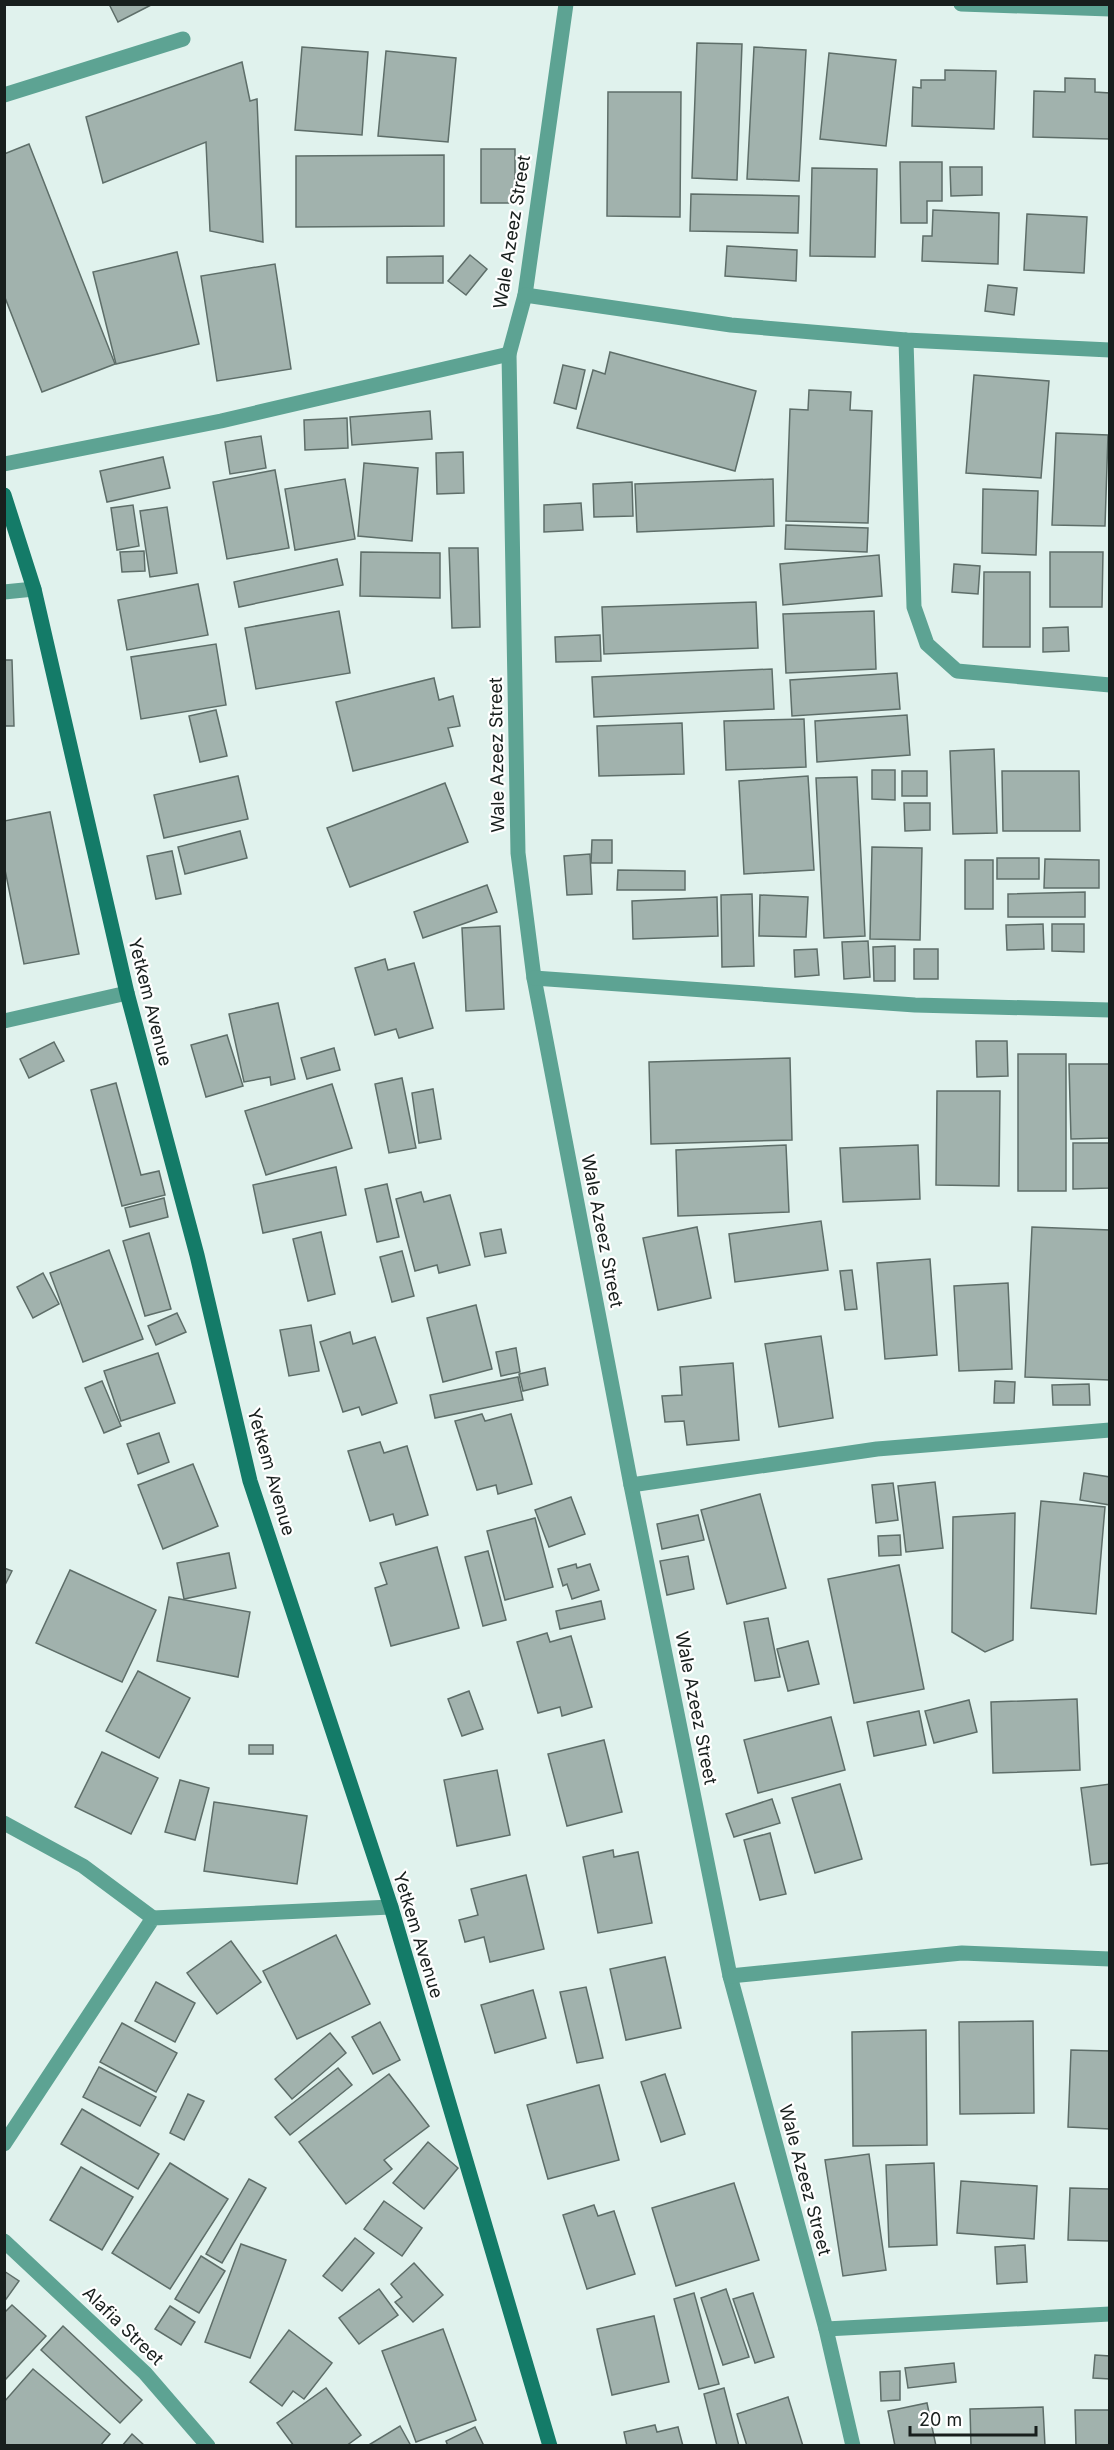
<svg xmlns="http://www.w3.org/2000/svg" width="1114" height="2450" font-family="Inter,sans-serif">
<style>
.building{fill:#a1b2ad;stroke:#5e6e69;stroke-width:1.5}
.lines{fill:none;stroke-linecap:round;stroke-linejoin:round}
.street{stroke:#5da393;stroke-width:15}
.secondary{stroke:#147b68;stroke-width:15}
.labels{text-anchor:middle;stroke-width:4.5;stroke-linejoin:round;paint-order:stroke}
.street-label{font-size:18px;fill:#181f1d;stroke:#fff}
</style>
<rect width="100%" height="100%" fill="#e0f2ed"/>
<g class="building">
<polygon points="109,4 153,4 118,22"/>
<polygon points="697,43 742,44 737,180 692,178"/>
<polygon points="302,47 368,52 362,135 295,130"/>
<polygon points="754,47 806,50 799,181 747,179"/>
<polygon points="386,51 456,58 448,142 378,136"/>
<polygon points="829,53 896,60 886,146 820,139"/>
<polygon points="242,62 250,101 257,99 263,242 210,231 206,142 103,183 86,117"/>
<polygon points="945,70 996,71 994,129 912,126 913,87 921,88 921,80 945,80"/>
<polygon points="1065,78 1095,79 1095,92 1110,93 1110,139 1033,137 1034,91 1065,92"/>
<polygon points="608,92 681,92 680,217 607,216"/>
<polygon points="29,144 115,364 42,392 4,295 4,154"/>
<rect x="481" y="149" width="34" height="54"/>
<polygon points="444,155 444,226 296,227 296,156"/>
<polygon points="900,162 942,162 942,201 927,201 927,223 901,223"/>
<polygon points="950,167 982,167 982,195 951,196"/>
<polygon points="812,168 877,169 875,257 810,256"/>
<polygon points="691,194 799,196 798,233 690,231"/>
<polygon points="933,210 999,213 998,264 922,261 923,236 932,236"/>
<polygon points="1027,214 1087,217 1084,273 1024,270"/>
<polygon points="727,246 797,250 796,281 725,276"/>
<polygon points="177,252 199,344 116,364 93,272"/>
<polygon points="470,255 487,269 466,295 448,281"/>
<polygon points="443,256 443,283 387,283 387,257"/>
<polygon points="275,264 291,369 217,381 201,276"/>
<polygon points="988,285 1017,288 1014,315 985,311"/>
<polygon points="610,352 756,391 735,471 577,428 593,370 605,374"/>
<polygon points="563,365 585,370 576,409 554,403"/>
<polygon points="974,375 1049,381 1041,478 966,473"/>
<polygon points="809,390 851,392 850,410 872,411 868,523 786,521 790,409 808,410"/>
<polygon points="430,411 432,439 352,445 350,417"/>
<polygon points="347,418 348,448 305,450 304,420"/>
<polygon points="1056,433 1108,435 1105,526 1052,525"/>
<polygon points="261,436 266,468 230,474 225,442"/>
<polygon points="463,452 464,493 437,494 436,453"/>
<polygon points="163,457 170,488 107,502 100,471"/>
<polygon points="364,463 418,468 412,541 358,536"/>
<polygon points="275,470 289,548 227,559 213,482"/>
<polygon points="345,479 355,539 295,550 285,489"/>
<polygon points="773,479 774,526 637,532 635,484"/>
<polygon points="632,482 633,516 594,517 593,484"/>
<polygon points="983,489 1038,491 1036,555 982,553"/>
<polygon points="581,503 583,530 544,532 544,505"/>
<polygon points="133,505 139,546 117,550 111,508"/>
<polygon points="167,507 177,573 150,577 140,511"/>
<polygon points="786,525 868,528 867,552 785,549"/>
<polygon points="449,548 478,548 480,627 452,628"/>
<polygon points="144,551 145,571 122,572 120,552"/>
<polygon points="361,552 440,553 440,598 360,596"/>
<polygon points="1050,552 1103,552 1102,607 1050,607"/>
<polygon points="879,555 882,596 783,605 780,564"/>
<polygon points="337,559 343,585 239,607 234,582"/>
<polygon points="954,564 980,566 978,594 952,592"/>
<polygon points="984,572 1030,572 1030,647 983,647"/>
<polygon points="198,584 208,635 127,650 118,600"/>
<polygon points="756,602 758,648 604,654 602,607"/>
<polygon points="339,611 350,673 256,689 245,628"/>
<polygon points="874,611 876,669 786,673 783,614"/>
<polygon points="1068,627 1069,651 1043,652 1043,628"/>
<polygon points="600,635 601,661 556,662 555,637"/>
<polygon points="216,644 226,705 141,719 131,657"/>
<polygon points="4,660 12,660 14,726 4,726"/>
<polygon points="772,669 774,709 594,717 592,677"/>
<polygon points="897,673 900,709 792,716 790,680"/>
<polygon points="434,678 439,700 453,696 460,726 448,728 453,746 353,771 336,702"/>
<polygon points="216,710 227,756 200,762 189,716"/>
<polygon points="907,715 910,755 817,762 815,721"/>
<polygon points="804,719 806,767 726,770 724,721"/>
<polygon points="682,723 684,774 599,776 597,726"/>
<polygon points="994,749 997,833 953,834 950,751"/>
<polygon points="872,770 895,770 895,800 872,799"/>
<rect x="902" y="771" width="25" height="25"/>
<polygon points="1002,771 1079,771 1080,831 1003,831"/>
<polygon points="238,776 248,819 164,838 154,795"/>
<polygon points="808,776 814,870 744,874 739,781"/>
<polygon points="857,777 865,936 824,938 816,778"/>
<polygon points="445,783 468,842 350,887 327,828"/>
<polygon points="904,803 930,803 930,830 905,831"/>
<polygon points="50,812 79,954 24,964 4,865 4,821"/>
<polygon points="240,831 247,858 185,874 178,847"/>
<polygon points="592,840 612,840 612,863 591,863"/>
<polygon points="872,847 922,848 920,940 870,939"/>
<polygon points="172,851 181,894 156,899 147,856"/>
<polygon points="590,854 592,894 567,895 564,856"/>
<rect x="997" y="858" width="42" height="21"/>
<polygon points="1045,859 1099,860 1099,888 1044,888"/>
<rect x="965" y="860" width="28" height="49"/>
<polygon points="618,870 685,871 685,890 617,890"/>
<polygon points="487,885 497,912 423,938 414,912"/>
<polygon points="1085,892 1085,917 1008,917 1008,894"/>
<polygon points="752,894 754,966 722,967 721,895"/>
<polygon points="760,895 808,897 806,937 759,936"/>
<polygon points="717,897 718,936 633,939 632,901"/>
<polygon points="1043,924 1044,949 1007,950 1006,925"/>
<polygon points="1052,924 1084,924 1084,952 1052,951"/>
<polygon points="500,926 504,1009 466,1011 462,928"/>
<polygon points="868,941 870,977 844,979 842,942"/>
<polygon points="895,946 895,981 874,981 873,947"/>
<polygon points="817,949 819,975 795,977 794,950"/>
<rect x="914" y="949" width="24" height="30"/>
<polygon points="385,959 388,970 414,963 433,1028 399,1038 396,1029 375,1035 355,968"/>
<polygon points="278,1003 295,1079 271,1085 270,1077 244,1082 229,1014"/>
<polygon points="227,1035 243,1086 206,1097 191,1045"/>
<polygon points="976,1041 1007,1041 1008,1076 977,1077"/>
<polygon points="54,1042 64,1061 29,1078 20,1059"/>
<polygon points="334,1048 340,1070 307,1079 301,1058"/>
<rect x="1018" y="1054" width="48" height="137"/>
<polygon points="790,1058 792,1140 651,1144 649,1062"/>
<polygon points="1069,1064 1110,1064 1110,1138 1071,1139"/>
<polygon points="402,1078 416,1148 389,1153 375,1084"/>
<polygon points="116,1083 141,1175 159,1171 165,1195 122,1206 91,1090"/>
<polygon points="332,1084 352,1148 266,1175 245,1111"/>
<polygon points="433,1089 441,1139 419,1143 412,1093"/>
<polygon points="937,1091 1000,1091 999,1186 936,1185"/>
<polygon points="1073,1143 1110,1143 1110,1188 1073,1189"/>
<polygon points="786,1145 789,1212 678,1216 676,1150"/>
<polygon points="918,1145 920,1199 843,1202 840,1148"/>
<polygon points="336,1167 346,1215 263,1233 253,1185"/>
<polygon points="387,1184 399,1237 377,1242 365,1189"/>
<polygon points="421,1192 424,1202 450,1195 470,1265 439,1273 437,1265 415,1271 396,1199"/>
<polygon points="164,1198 168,1217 130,1227 125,1208"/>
<polygon points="821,1221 828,1270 735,1282 729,1234"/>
<polygon points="697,1227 711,1298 658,1310 643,1238"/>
<polygon points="1032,1227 1110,1230 1110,1380 1025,1377"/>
<polygon points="501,1229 506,1253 485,1257 480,1233"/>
<polygon points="321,1232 335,1294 308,1301 293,1239"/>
<polygon points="149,1233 171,1309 145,1316 123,1241"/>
<polygon points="109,1250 143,1339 83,1362 50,1273"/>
<polygon points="402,1251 414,1296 392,1302 380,1257"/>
<polygon points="930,1259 937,1355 885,1359 877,1263"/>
<polygon points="852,1270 857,1309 845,1310 840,1271"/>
<polygon points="43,1273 59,1304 33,1318 17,1287"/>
<polygon points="1008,1283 1012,1369 959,1371 954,1286"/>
<polygon points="476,1305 492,1369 443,1382 427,1318"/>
<polygon points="177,1313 186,1332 156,1345 148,1326"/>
<polygon points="311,1325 319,1371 289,1376 280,1330"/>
<polygon points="350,1332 353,1344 375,1337 397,1403 362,1415 359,1407 343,1412 320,1342"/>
<polygon points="821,1336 833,1418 779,1427 765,1344"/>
<polygon points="516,1348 520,1372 501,1376 496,1352"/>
<polygon points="158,1353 175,1403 121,1421 104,1371"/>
<polygon points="733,1363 739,1440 687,1445 684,1421 665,1422 662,1396 682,1395 680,1367"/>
<polygon points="545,1368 548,1385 523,1391 519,1374"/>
<polygon points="518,1377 523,1400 435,1418 430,1395"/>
<polygon points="102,1381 121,1426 104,1433 85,1388"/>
<polygon points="995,1381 1015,1382 1014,1403 994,1403"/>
<polygon points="1089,1384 1090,1405 1053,1405 1052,1385"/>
<polygon points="482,1414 485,1421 511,1414 532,1484 498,1494 496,1485 477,1490 455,1421"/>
<polygon points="159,1433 169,1462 138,1474 127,1444"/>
<polygon points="380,1442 384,1453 407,1446 428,1515 396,1525 393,1514 370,1521 348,1451"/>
<polygon points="193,1464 218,1526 163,1549 138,1485"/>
<polygon points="1084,1473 1110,1477 1110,1505 1080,1500"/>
<polygon points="935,1482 943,1548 906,1552 898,1486"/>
<polygon points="893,1483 898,1520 876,1523 872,1485"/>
<polygon points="760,1494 786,1588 727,1604 701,1510"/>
<polygon points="571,1497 585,1534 549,1547 535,1510"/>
<polygon points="1041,1501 1105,1507 1096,1614 1031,1608"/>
<polygon points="1015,1513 1013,1640 985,1652 952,1632 953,1517"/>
<polygon points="698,1515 704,1540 662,1549 657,1524"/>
<polygon points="535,1518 553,1587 505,1600 487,1531"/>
<polygon points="900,1535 901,1555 879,1556 878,1536"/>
<polygon points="437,1547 459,1628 391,1646 375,1588 387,1584 380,1563"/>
<polygon points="488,1551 506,1620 483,1626 465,1557"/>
<polygon points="229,1553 236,1588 184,1599 177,1563"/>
<polygon points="688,1556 694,1589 667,1595 660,1561"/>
<polygon points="576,1564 577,1568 590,1564 599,1590 572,1599 567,1584 563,1586 558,1569"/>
<polygon points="899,1565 924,1689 854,1703 828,1579"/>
<polygon points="4,1568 12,1571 4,1587"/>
<polygon points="70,1570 156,1610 122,1682 36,1643"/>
<polygon points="169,1597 250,1612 238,1677 157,1661"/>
<polygon points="601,1601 605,1619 560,1629 556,1611"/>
<polygon points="768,1618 780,1677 755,1681 744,1622"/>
<polygon points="547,1633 550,1642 571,1636 592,1707 562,1716 560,1707 538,1713 517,1642"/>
<polygon points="808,1641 819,1684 788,1691 777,1649"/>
<polygon points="138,1671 190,1698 159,1758 106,1731"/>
<polygon points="469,1691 483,1729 462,1736 448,1699"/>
<polygon points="1077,1699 1080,1770 993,1773 991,1702"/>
<polygon points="969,1700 977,1732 934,1743 925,1711"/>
<polygon points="919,1711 926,1745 874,1756 867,1722"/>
<polygon points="831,1717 845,1770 758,1793 744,1740"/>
<polygon points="604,1740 622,1812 567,1826 548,1754"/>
<rect x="249" y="1745" width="24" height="9"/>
<polygon points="102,1752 158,1778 131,1834 75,1807"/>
<polygon points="497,1770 510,1835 457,1846 444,1780"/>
<polygon points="180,1780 209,1788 195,1840 165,1832"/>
<polygon points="840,1784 862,1859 815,1873 792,1798"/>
<polygon points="1110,1784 1110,1863 1091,1865 1081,1788"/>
<polygon points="772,1799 780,1823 734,1837 726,1814"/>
<polygon points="214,1802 307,1816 297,1884 204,1871"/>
<polygon points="770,1833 786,1894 760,1900 744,1840"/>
<polygon points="613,1850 614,1857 638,1852 652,1923 598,1933 583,1857"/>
<polygon points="526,1875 544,1949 490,1962 484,1937 465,1942 459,1920 478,1915 471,1889"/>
<polygon points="336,1935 370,2004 297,2039 263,1971"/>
<polygon points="231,1941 261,1982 217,2014 187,1973"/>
<polygon points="665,1957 681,2028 626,2040 610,1969"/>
<polygon points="156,1982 195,2003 175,2042 135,2021"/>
<polygon points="586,1987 603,2058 577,2063 560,1992"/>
<polygon points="533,1990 546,2038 495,2053 481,2005"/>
<polygon points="1033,2021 1034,2113 960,2114 959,2022"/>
<polygon points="380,2022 400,2060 373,2074 352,2037"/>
<polygon points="122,2023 177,2053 156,2092 100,2062"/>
<polygon points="926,2030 927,2145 853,2146 852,2032"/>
<polygon points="330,2033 346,2053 292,2099 275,2079"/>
<polygon points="1071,2050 1110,2051 1110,2129 1068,2127"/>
<polygon points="99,2067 156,2097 140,2126 83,2097"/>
<polygon points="338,2068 352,2085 290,2135 275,2117"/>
<polygon points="389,2074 429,2126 384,2160 392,2169 346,2204 299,2142"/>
<polygon points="665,2074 685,2134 661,2142 641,2082"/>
<polygon points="599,2085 619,2160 548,2179 527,2105"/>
<polygon points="188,2094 204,2101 184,2140 170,2133"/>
<polygon points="82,2109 159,2154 138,2189 61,2144"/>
<polygon points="428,2142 458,2168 424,2209 393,2183"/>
<polygon points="869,2154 886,2270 843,2276 825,2160"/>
<polygon points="170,2163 228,2199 170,2289 112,2253"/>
<polygon points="934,2163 937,2245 889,2247 886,2165"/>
<polygon points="81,2167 133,2197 102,2250 50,2220"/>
<polygon points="249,2179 266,2188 222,2263 206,2254"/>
<polygon points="961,2181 1037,2186 1034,2239 957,2233"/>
<polygon points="734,2183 759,2260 676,2286 652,2208"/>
<polygon points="1070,2188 1110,2189 1110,2241 1068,2240"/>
<polygon points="384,2201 422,2228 402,2256 364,2229"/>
<polygon points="594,2205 598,2216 614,2211 635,2274 587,2289 563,2215"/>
<polygon points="355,2238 374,2253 342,2291 323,2276"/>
<polygon points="241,2244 286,2260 250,2358 205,2342"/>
<polygon points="1025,2245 1027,2282 997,2284 995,2247"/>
<polygon points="201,2256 225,2271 199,2313 175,2299"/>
<polygon points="414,2263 443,2295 413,2322 395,2302 402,2297 391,2284"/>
<polygon points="4,2271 19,2281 4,2302"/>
<polygon points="379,2289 398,2315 359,2344 339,2318"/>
<polygon points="726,2289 749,2357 723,2365 701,2298"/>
<polygon points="694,2293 719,2384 699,2389 674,2299"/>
<polygon points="753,2293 774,2357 755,2363 733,2299"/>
<polygon points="12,2305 46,2336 4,2381 4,2313"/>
<polygon points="170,2306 195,2322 181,2345 155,2329"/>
<polygon points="654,2316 669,2382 612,2395 597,2329"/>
<polygon points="63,2326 142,2400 120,2423 41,2350"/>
<polygon points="443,2329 476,2420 416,2442 382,2351"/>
<polygon points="289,2330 332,2363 304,2399 293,2391 282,2406 250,2382"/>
<polygon points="1095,2355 1110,2356 1110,2379 1093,2378"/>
<polygon points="954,2363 956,2382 908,2388 905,2368"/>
<polygon points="33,2369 110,2434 100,2446 4,2446 4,2402"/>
<polygon points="900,2371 900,2400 881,2401 880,2372"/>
<polygon points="326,2388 361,2435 346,2446 294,2446 277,2423"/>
<polygon points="724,2388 739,2446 717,2446 704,2394"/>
<polygon points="788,2397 803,2446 747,2446 737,2414"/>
<polygon points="927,2403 936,2446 895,2446 888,2411"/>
<polygon points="1043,2407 1045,2446 971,2446 970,2409"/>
<polygon points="1075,2410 1110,2410 1110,2446 1076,2446"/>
<polygon points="655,2425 657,2432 678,2427 683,2446 627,2446 624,2432"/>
<polygon points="400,2426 411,2446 367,2446"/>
<polygon points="475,2427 484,2446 448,2446 446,2441"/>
<polygon points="132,2434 145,2446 122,2446"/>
</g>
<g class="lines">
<g class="street">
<polyline points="566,4 525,295 509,354 518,853 534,978 631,1485 730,1976 826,2329 853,2446"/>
<polyline points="961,4 1110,9"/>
<polyline points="4,95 183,39"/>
<polyline points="525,295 731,325 906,340 1110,350"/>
<polyline points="906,340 914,607 927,644 957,671 1110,685"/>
<polyline points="4,464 221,421 509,354"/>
<polyline points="4,592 34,589"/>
<polyline points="534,978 915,1005 1110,1010"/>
<polyline points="4,1021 127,993"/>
<polyline points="631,1485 877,1449 1110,1430"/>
<polyline points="4,1823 83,1866 153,1918"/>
<polyline points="730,1976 962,1953 1110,1959"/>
<polyline points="4,2144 153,1918 391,1907"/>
<polyline points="4,2241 145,2373 208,2446"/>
<polyline points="826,2329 1110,2314"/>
</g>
<polyline class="secondary" points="4,495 34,589 127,993 197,1255 250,1481 391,1907 550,2446"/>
</g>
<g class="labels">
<g class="street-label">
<text transform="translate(512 232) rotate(-81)" y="6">Wale Azeez Street</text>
<text transform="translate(497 755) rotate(-91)" y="6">Wale Azeez Street</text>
<text transform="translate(150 1002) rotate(76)" y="6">Yetkem Avenue</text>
<text transform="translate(602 1231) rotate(79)" y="6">Wale Azeez Street</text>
<text transform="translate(271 1472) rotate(74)" y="6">Yetkem Avenue</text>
<text transform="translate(696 1708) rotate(79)" y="6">Wale Azeez Street</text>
<text transform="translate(418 1935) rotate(73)" y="6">Yetkem Avenue</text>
<text transform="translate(805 2180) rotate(75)" y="6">Wale Azeez Street</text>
<text transform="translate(123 2326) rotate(44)" y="6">Alafia Street</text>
</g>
</g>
<rect width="1114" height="2450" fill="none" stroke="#181f1d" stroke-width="12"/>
<path d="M910 2426v9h126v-9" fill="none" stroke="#181f1d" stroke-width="3"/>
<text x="919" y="2426" font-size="18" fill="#181f1d" stroke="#ffffff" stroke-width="4.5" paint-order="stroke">20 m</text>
</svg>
